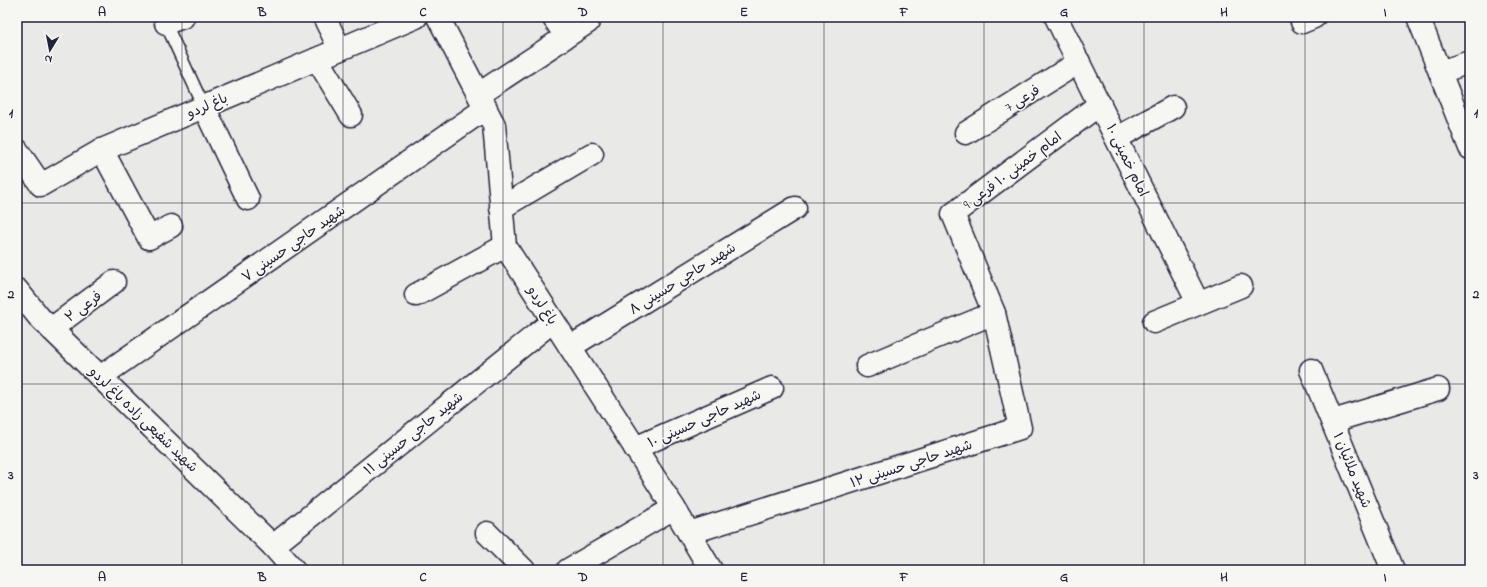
<svg xmlns="http://www.w3.org/2000/svg" width="1487" height="587" font-family="'Indie Flower','Playpen Sans Arabic',sans-serif">
<style>
.lines{fill:none;stroke-linecap:round;stroke-linejoin:round}
.lane-casing{stroke:#22223b;stroke-width:14}
.street-casing{stroke:#22223b;stroke-width:25}
.secondary-casing{stroke:#22223b;stroke-width:25}
.lane{stroke:#f6f6f2;stroke-width:11}
.street{stroke:#f6f6f2;stroke-width:22}
.secondary{stroke:#f6f6f2;stroke-width:22}
.grid{fill:none;stroke:#22223b;stroke-width:1;stroke-opacity:0.55}
.labels{text-anchor:middle;stroke-width:3;stroke-linejoin:round;paint-order:stroke}
.street-label{font-size:14px;fill:#22223b;stroke:#f6f6f2}
.neatline{fill:none;stroke:#22223b;stroke-width:1.5}
.grid-label{font-size:13px;text-anchor:middle;font-weight:bold;fill:#22223b}
</style>
<rect width="100%" height="100%" fill="#e9e9e7"/>
<filter id="ink" filterUnits="userSpaceOnUse"><feTurbulence type="fractalNoise" baseFrequency=".025" numOctaves="2"/><feDisplacementMap in="SourceGraphic" scale="8" xChannelSelector="R" yChannelSelector="G"/><feConvolveMatrix kernelMatrix="1 2 1 2 8 2 1 2 1" color-interpolation-filters="sRGB"/></filter>
<g filter="url(#ink)">
<g class="lines">
<g class="lane-casing">
<polyline id="lane" points="164,20 204,107"/>
</g>
<g class="street-casing">
<g id="street">
<polyline points="324,17 340,49"/>
<polyline points="438,17 494,125 505,246 674,508 711,570"/>
<polyline points="553,17 566,36"/>
<polyline points="1056,17 1198,303"/>
<polyline points="1302,22 1314,17"/>
<polyline points="166,23 183,17"/>
<polyline points="317,59 351,115"/>
<polyline points="1440,72 1470,62"/>
<polyline points="479,94 588,22"/>
<polyline points="204,107 248,199"/>
<polyline points="966,133 1079,62"/>
<polyline points="1117,138 1173,107"/>
<polyline points="17,150 41,185 102,150 416,17"/>
<polyline points="102,150 149,238 171,226"/>
<polyline points="501,208 592,154"/>
<polyline points="17,290 39,317 273,546 294,570"/>
<polyline points="416,295 505,246"/>
<polyline points="1154,322 1241,286"/>
<polyline points="51,329 114,282"/>
<polyline points="570,347 795,208"/>
<polyline points="867,366 994,313"/>
<polyline points="1311,370 1393,570"/>
<polyline points="100,377 486,108"/>
<polyline points="1333,421 1438,389"/>
<polyline points="635,448 772,388"/>
<polyline points="487,533 524,570"/>
<polyline points="689,533 1020,428 994,313 953,214 1100,104"/>
<polyline points="273,546 553,321"/>
<polyline points="568,570 674,508"/>
</g>
</g>
<g class="secondary-casing">
<polyline id="secondary" points="1418,17 1470,148"/>
</g>
<use href="#lane" class="lane"/>
<use href="#street" class="street"/>
<use href="#secondary" class="secondary"/>
</g>
</g>
<path class="grid" d="M182,17V570M343,17V570M503,17V570M663,17V570M824,17V570M984,17V570M1144,17V570M1305,17V570M17,203H1470M17,384H1470"/>
<g class="labels">
<g class="street-label">
<text transform="translate(1022 98) rotate(-32)" y="5">فرعی 7</text>
<text transform="translate(207 105) rotate(-23)" y="5">باغ لردو</text>
<text transform="translate(1128 160) rotate(64)" y="5">امام خمینی ۱۰</text>
<text transform="translate(1012 170) rotate(-37)" y="5">امام خمینی ۱۰ فرعی 9</text>
<text transform="translate(293 243) rotate(-35)" y="5">شهید حاجی حسینی ۷</text>
<text transform="translate(682 278) rotate(-32)" y="5">شهید حاجی حسینی ۸</text>
<text transform="translate(543 305) rotate(57)" y="5">باغ لردو</text>
<text transform="translate(83 306) rotate(-37)" y="5">فرعی ۲</text>
<text transform="translate(704 418) rotate(-24)" y="5">شهید حاجی حسینی ۱۰</text>
<text transform="translate(144 419) rotate(44)" y="5">شهید شفیعی زاده باغ لردو</text>
<text transform="translate(413 433) rotate(-39)" y="5">شهید حاجی حسینی ۱۱</text>
<text transform="translate(911 463) rotate(-18)" y="5">شهید حاجی حسینی ۱۲</text>
<text transform="translate(1353 470) rotate(68)" y="5">شهید ملائیان ۱</text>
</g>
</g>
<rect width="1487" height="587" fill="none" stroke="#f6f6f2" stroke-width="44"/>
<g transform="translate(50 50) rotate(190)" stroke="#f6f6f2" stroke-width="3" paint-order="stroke">
<path d="M0-3L7 15L0 10L-7 15Z" fill="#22223b"/>
<text y="-6" font-size="11" font-weight="bold" text-anchor="middle" fill="#22223b">N</text>
</g>
<rect x="22" y="22" width="1443" height="543" class="neatline"/>
<g class="grid-label">
<text x="102" y="16">A</text>
<text x="262" y="16">B</text>
<text x="423" y="16">C</text>
<text x="583" y="16">D</text>
<text x="744" y="16">E</text>
<text x="904" y="16">F</text>
<text x="1064" y="16">G</text>
<text x="1224" y="16">H</text>
<text x="1385" y="16">I</text>
<text x="11" y="117">1</text>
<text x="1476" y="117">1</text>
<text x="11" y="298">2</text>
<text x="1476" y="298">2</text>
<text x="11" y="479">3</text>
<text x="1476" y="479">3</text>
<text x="102" y="581">A</text>
<text x="262" y="581">B</text>
<text x="423" y="581">C</text>
<text x="583" y="581">D</text>
<text x="744" y="581">E</text>
<text x="904" y="581">F</text>
<text x="1064" y="581">G</text>
<text x="1224" y="581">H</text>
<text x="1385" y="581">I</text>
</g>
</svg>
